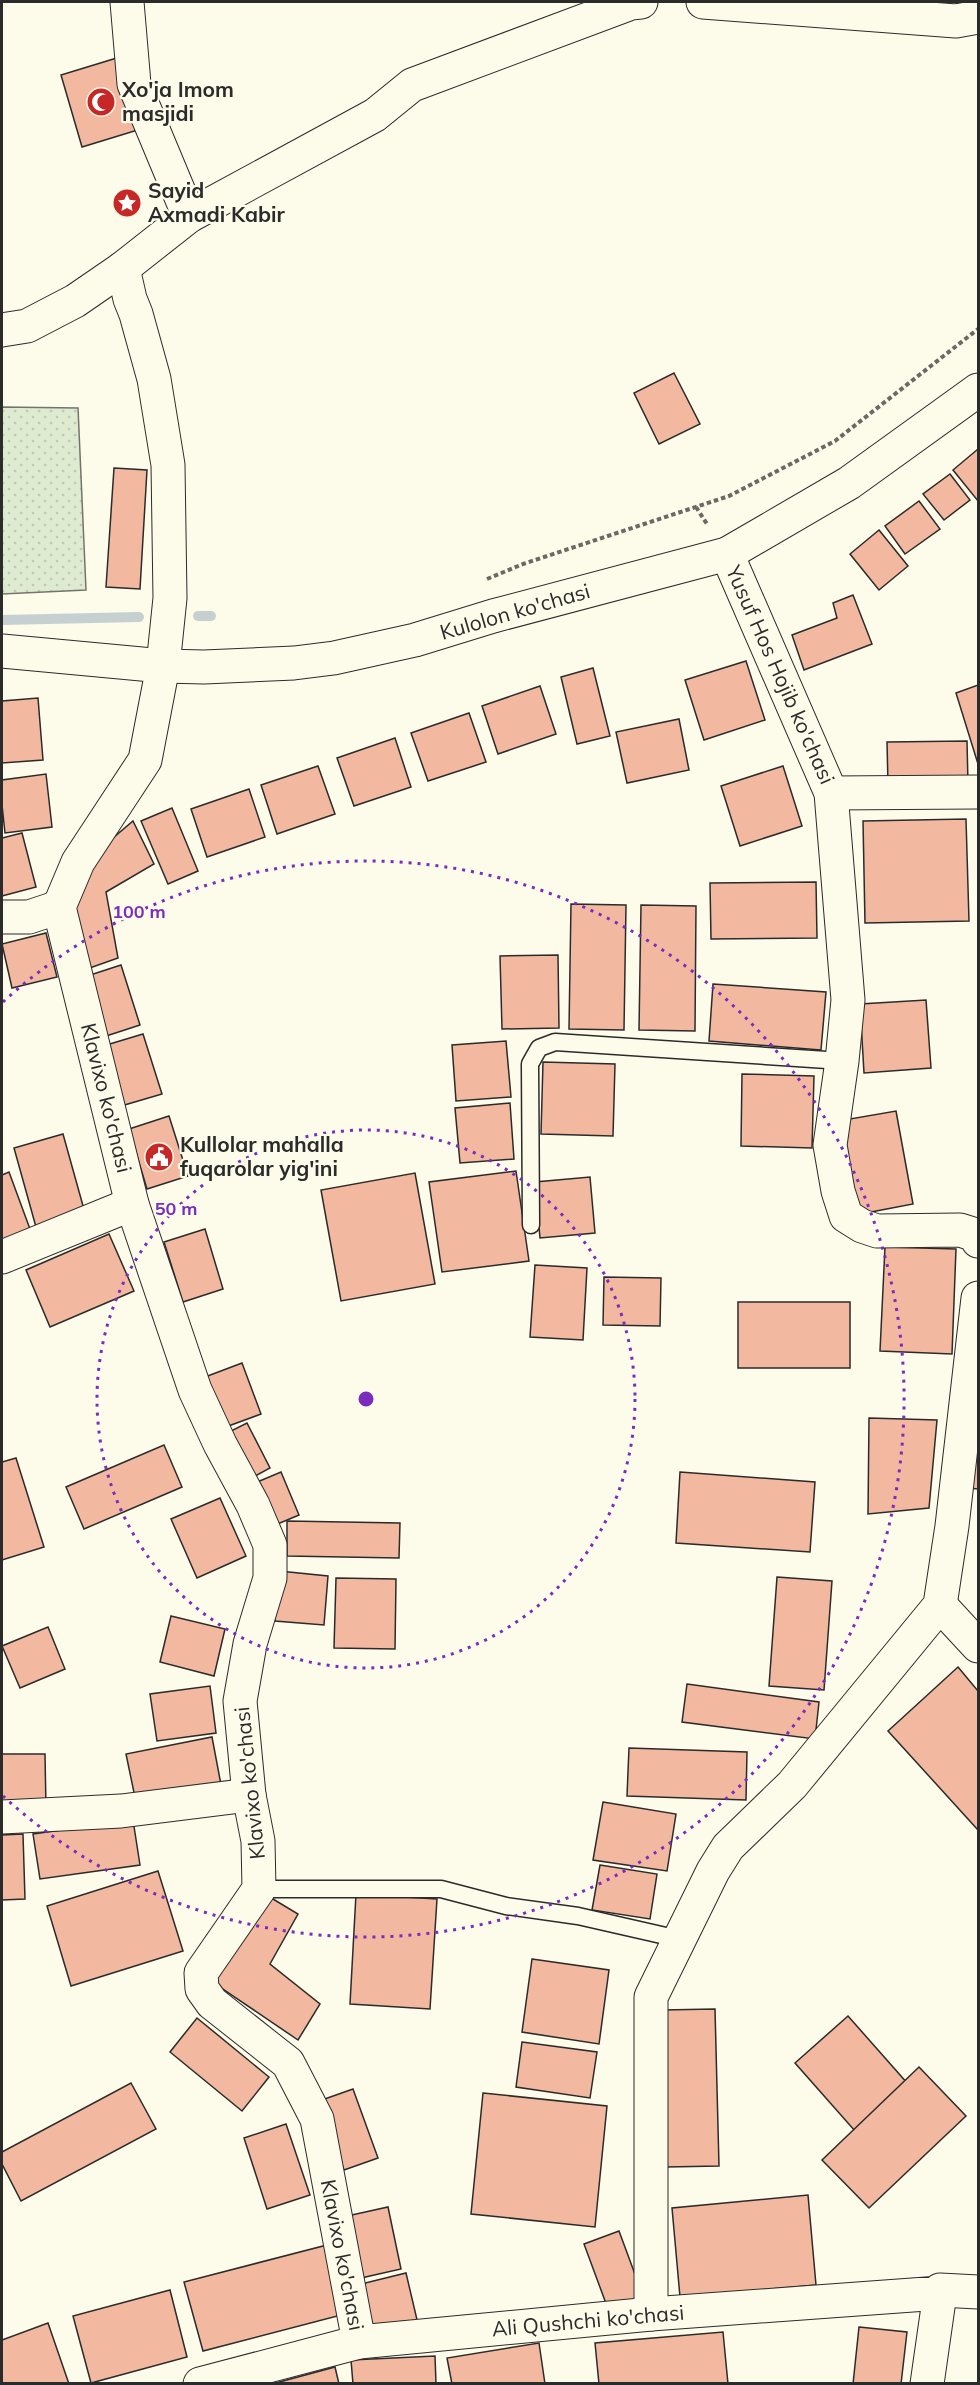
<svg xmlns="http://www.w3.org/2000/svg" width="980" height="2385" font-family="Mulish,sans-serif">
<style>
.garden{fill:url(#garden-dots);stroke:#74746e;stroke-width:1.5}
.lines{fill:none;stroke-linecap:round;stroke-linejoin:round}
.stream{stroke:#c7d0d0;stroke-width:10}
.building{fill:#f2b8a0;stroke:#2b2b2b;stroke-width:1.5}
.service-casing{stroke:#2b2b2b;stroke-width:19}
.minor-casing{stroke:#2b2b2b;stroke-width:35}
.secondary-casing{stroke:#2b2b2b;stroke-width:35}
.path{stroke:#6a6964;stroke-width:4;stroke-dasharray:4.5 3;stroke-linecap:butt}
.service{stroke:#fdfbea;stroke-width:16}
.minor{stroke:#fdfbea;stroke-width:33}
.secondary{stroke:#fdfbea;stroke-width:33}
.ring{fill:none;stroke:#7b2cbf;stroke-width:3;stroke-dasharray:3 6}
.labels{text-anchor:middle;stroke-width:4.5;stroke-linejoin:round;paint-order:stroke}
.poi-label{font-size:21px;font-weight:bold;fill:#2b2b2b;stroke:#fdfbea;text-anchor:start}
.street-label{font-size:21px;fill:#2b2b2b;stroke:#fdfbea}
.centre{fill:#7b2cbf;stroke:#fdfbea;stroke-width:3}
.ring-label{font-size:18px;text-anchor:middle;font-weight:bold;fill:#7b2cbf;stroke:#fdfbea;stroke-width:4.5;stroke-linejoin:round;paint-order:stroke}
</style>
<defs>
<pattern id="garden-dots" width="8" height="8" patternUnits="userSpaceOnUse" patternTransform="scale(1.5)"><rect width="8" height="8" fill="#deebd1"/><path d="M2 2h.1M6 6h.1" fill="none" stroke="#bfcab4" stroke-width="1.8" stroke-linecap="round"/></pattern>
</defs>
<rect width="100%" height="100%" fill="#fdfbea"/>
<polygon class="garden" points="2,407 78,408 86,590 2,594"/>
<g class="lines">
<g class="stream">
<polyline points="198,616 211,616"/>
<polyline points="2,620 139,617"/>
</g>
</g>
<g class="building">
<polygon points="120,57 141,129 82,147 61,75"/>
<polygon points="674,373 700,424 659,444 634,393"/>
<polygon points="978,449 978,501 953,470"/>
<polygon points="114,468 147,470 140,589 106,587"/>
<polygon points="950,474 970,500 944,520 923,494"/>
<polygon points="919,501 940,529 905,554 885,526"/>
<polygon points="879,530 908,566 879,590 850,554"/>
<polygon points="853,595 872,644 804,670 792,635 837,618 833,603"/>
<polygon points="746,661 765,720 704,740 685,680"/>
<polygon points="593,668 610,736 577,744 561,677"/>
<polygon points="978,685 978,764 956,693"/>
<polygon points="540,686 556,734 498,754 482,706"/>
<polygon points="38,698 43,760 2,763 2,701"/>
<polygon points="469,713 486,762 428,781 411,733"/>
<polygon points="679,719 689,770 627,783 616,732"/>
<polygon points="395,738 411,787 354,806 337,758"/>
<polygon points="967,741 968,784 888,785 887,742"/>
<polygon points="318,766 335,814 277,834 261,785"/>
<polygon points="783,766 802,826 740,846 721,786"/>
<polygon points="46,774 52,827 5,833 2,805 2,780"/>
<polygon points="249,789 265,837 207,857 191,809"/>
<polygon points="172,808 198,871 168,884 141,821"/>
<polygon points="966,819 969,921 865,923 863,821"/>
<polygon points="133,821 154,864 106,892 118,958 84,970 65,905 100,849"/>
<polygon points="22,833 36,887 2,896 2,838"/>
<polygon points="816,882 817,938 711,939 710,883"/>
<polygon points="571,904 626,905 624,1030 569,1029"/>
<polygon points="641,905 696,906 695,1031 639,1030"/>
<polygon points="46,933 57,977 12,988 2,944"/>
<polygon points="558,955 559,1028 502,1029 500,956"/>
<polygon points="121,965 140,1025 100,1038 81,978"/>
<polygon points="713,984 826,992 821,1050 709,1041"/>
<polygon points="926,1000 931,1068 864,1073 860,1004"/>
<polygon points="143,1034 162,1094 121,1106 103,1046"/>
<polygon points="506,1041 511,1097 456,1101 452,1045"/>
<polygon points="543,1062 615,1064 613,1136 541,1134"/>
<polygon points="742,1074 814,1076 812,1148 741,1146"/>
<polygon points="510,1103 514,1159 460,1163 455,1108"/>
<polygon points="896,1111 913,1204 855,1215 838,1121"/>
<polygon points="169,1116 188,1176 147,1189 129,1129"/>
<polygon points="63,1134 85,1213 36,1227 14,1148"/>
<polygon points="516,1171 529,1261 442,1272 429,1182"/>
<polygon points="9,1172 30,1229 2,1240 2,1175"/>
<polygon points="415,1173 435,1284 341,1301 321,1190"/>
<polygon points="590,1177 595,1233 540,1238 535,1182"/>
<polygon points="205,1229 223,1289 183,1302 164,1242"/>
<polygon points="109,1234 134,1291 50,1327 26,1270"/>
<polygon points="885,1247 956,1249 952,1354 880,1351"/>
<polygon points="535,1265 587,1268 583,1340 530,1337"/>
<polygon points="604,1277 661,1278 660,1326 603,1325"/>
<rect x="738" y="1302" width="112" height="66"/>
<polygon points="242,1363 261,1414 223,1428 205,1377"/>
<polygon points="978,1407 978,1489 968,1488"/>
<polygon points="869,1418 937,1420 929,1508 868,1514"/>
<polygon points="247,1423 270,1468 248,1480 225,1434"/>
<polygon points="164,1445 182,1487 84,1529 66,1487"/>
<polygon points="16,1458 44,1547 2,1560 2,1462"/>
<polygon points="281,1472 299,1515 268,1528 250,1485"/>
<polygon points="680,1472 815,1482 810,1552 676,1543"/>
<polygon points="220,1498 246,1556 197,1578 171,1519"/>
<polygon points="287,1521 400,1523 399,1558 287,1556"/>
<polygon points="279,1571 328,1576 324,1625 275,1621"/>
<polygon points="777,1577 832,1581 824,1690 769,1686"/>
<polygon points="336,1578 396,1579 395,1649 334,1648"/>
<polygon points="171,1616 225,1629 214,1676 160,1662"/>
<polygon points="48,1627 65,1669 20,1688 2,1646"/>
<polygon points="958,1667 978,1691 978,1830 888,1731"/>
<polygon points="687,1684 819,1702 815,1739 682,1722"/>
<polygon points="210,1686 216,1733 157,1741 150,1694"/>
<polygon points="212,1737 222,1790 137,1807 126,1754"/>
<polygon points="629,1748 747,1752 746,1800 627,1796"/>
<polygon points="2,1754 45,1754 46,1808 2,1809"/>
<polygon points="603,1802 676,1814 667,1871 593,1860"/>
<polygon points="133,1820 140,1865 40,1879 33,1834"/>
<polygon points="23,1834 25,1899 2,1900 2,1835"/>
<polygon points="600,1865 657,1874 650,1919 592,1910"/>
<polygon points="158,1871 183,1951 71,1986 47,1906"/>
<polygon points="356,1894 437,1899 430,2009 350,2004"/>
<polygon points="268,1896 298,1914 270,1964 320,2004 298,2040 214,1983"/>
<polygon points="532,1959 609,1970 599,2044 522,2032"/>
<polygon points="715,2009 719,2166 666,2167 662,2010"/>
<polygon points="848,2016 908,2084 855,2131 795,2063"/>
<polygon points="197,2018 269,2077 242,2111 170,2052"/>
<polygon points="522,2042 597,2052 590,2098 516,2087"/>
<polygon points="919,2067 966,2116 869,2208 822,2160"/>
<polygon points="131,2083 156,2129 21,2201 2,2164 2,2152"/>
<polygon points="353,2089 378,2158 344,2170 319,2101"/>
<polygon points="483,2093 607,2106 595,2227 471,2214"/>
<polygon points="286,2124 310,2195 267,2209 244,2138"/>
<polygon points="808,2195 816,2285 680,2297 672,2208"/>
<polygon points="388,2207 401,2269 352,2280 338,2218"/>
<polygon points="619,2231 646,2304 611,2317 584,2244"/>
<polygon points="327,2245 345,2314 203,2351 184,2282"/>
<polygon points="406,2273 418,2324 365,2336 353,2286"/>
<polygon points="170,2290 187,2357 91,2383 73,2316"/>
<polygon points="48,2323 69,2384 2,2384 2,2340"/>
<polygon points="859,2327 907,2332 901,2384 853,2384"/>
<polygon points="723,2332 728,2384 599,2384 595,2343"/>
<polygon points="539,2343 545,2384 452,2384 447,2358"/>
<polygon points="435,2356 436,2384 353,2384 351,2360"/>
<polygon points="335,2367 339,2384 272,2384"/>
</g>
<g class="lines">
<g class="service-casing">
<g id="service">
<polyline points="531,1225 530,1064 539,1048 555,1042 842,1061"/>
<polyline points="259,1889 441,1889 506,1906 578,1916 679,1939"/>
</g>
</g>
<g class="minor-casing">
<g id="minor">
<polyline points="127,2 134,84 189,216"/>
<polyline points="703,2 956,21 978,17"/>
<polyline points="123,268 130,299 136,314 154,379 168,465 170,598 163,666 145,760 78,862 59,907 132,1204 195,1390 220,1444 253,1505 270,1545 270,1578 250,1644 240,1701 249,1795 258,1841 259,1889 201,1973 202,1989 212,2003 288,2063 317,2119 359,2342"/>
<polyline points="2,330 27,326 75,301 123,268 189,216 375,115 412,85 631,3 641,2"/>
<polyline points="727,554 831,793 848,1000 842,1061 830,1145 838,1191 846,1216 862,1226 877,1231 960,1230 976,1235 978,1241"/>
<polyline points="831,793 978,792"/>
<polyline points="2,917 29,917 59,907"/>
<polyline points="2,1257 132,1204"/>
<polyline points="940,1605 978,1646"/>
<polyline points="2,1817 121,1811 249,1795"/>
<polyline points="651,2314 651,1997 713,1871 728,1847 792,1785 940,1605 952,1526 978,1298"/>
<polyline points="200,2384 359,2342 651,2314 940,2293 940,2290 978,2292"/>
<polyline points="927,2384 940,2293"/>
</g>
</g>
<g class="secondary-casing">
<polyline id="secondary" points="2,651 163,666 204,667 294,663 334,658 415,640 493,616 727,554 849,483 978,390"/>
</g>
<g class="path">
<polyline points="696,507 707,524"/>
<polyline points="487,579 523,564 729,496 835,441 978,329"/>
</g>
<use href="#service" class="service"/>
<use href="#minor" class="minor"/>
<use href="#secondary" class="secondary"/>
</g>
<g class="ring">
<circle cx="366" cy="1399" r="269"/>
<path d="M3 1002A538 538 0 1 1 3 1796"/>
</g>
<defs>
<g id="mosque-disc" transform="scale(1.5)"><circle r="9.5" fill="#c62828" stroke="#fdfbea"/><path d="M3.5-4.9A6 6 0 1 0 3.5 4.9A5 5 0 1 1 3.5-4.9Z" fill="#fff"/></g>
<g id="sight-disc" transform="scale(1.5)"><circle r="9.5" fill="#c62828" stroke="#fdfbea"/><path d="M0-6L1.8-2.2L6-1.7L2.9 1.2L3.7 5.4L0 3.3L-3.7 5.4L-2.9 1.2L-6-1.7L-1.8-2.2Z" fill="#fff"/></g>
<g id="civic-disc" transform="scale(1.5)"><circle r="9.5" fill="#c62828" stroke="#fdfbea"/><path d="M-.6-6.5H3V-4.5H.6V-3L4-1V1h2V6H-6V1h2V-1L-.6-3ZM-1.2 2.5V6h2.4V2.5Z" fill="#fff"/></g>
</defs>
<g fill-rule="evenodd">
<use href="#mosque-disc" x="101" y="102"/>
<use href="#sight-disc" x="127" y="203"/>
<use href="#civic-disc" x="159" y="1157"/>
</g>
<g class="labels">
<g class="poi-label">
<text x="122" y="97">Xo'ja Imom<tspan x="122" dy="24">masjidi</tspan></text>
<text x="148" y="198">Sayid<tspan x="148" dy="24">Axmadi Kabir</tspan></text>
<text x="180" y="1152">Kullolar mahalla<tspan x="180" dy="24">fuqarolar yig'ini</tspan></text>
</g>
<g class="street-label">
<text transform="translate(515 612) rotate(-16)" y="7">Kulolon ko'chasi</text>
<text transform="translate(780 675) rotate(66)" y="7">Yusuf Hos Hojib ko'chasi</text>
<text transform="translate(106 1098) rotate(76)" y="7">Klavixo ko'chasi</text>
<text transform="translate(250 1783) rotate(-96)" y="7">Klavixo ko'chasi</text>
<text transform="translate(342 2255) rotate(79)" y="7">Klavixo ko'chasi</text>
<text transform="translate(588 2321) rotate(-5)" y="7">Ali Qushchi ko'chasi</text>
</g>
</g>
<circle cx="366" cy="1399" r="9" class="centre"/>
<g class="ring-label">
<text x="139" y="918">100 m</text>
<text x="176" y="1215">50 m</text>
</g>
<rect width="980" height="2385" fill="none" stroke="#2b2b2b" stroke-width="6"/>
</svg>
